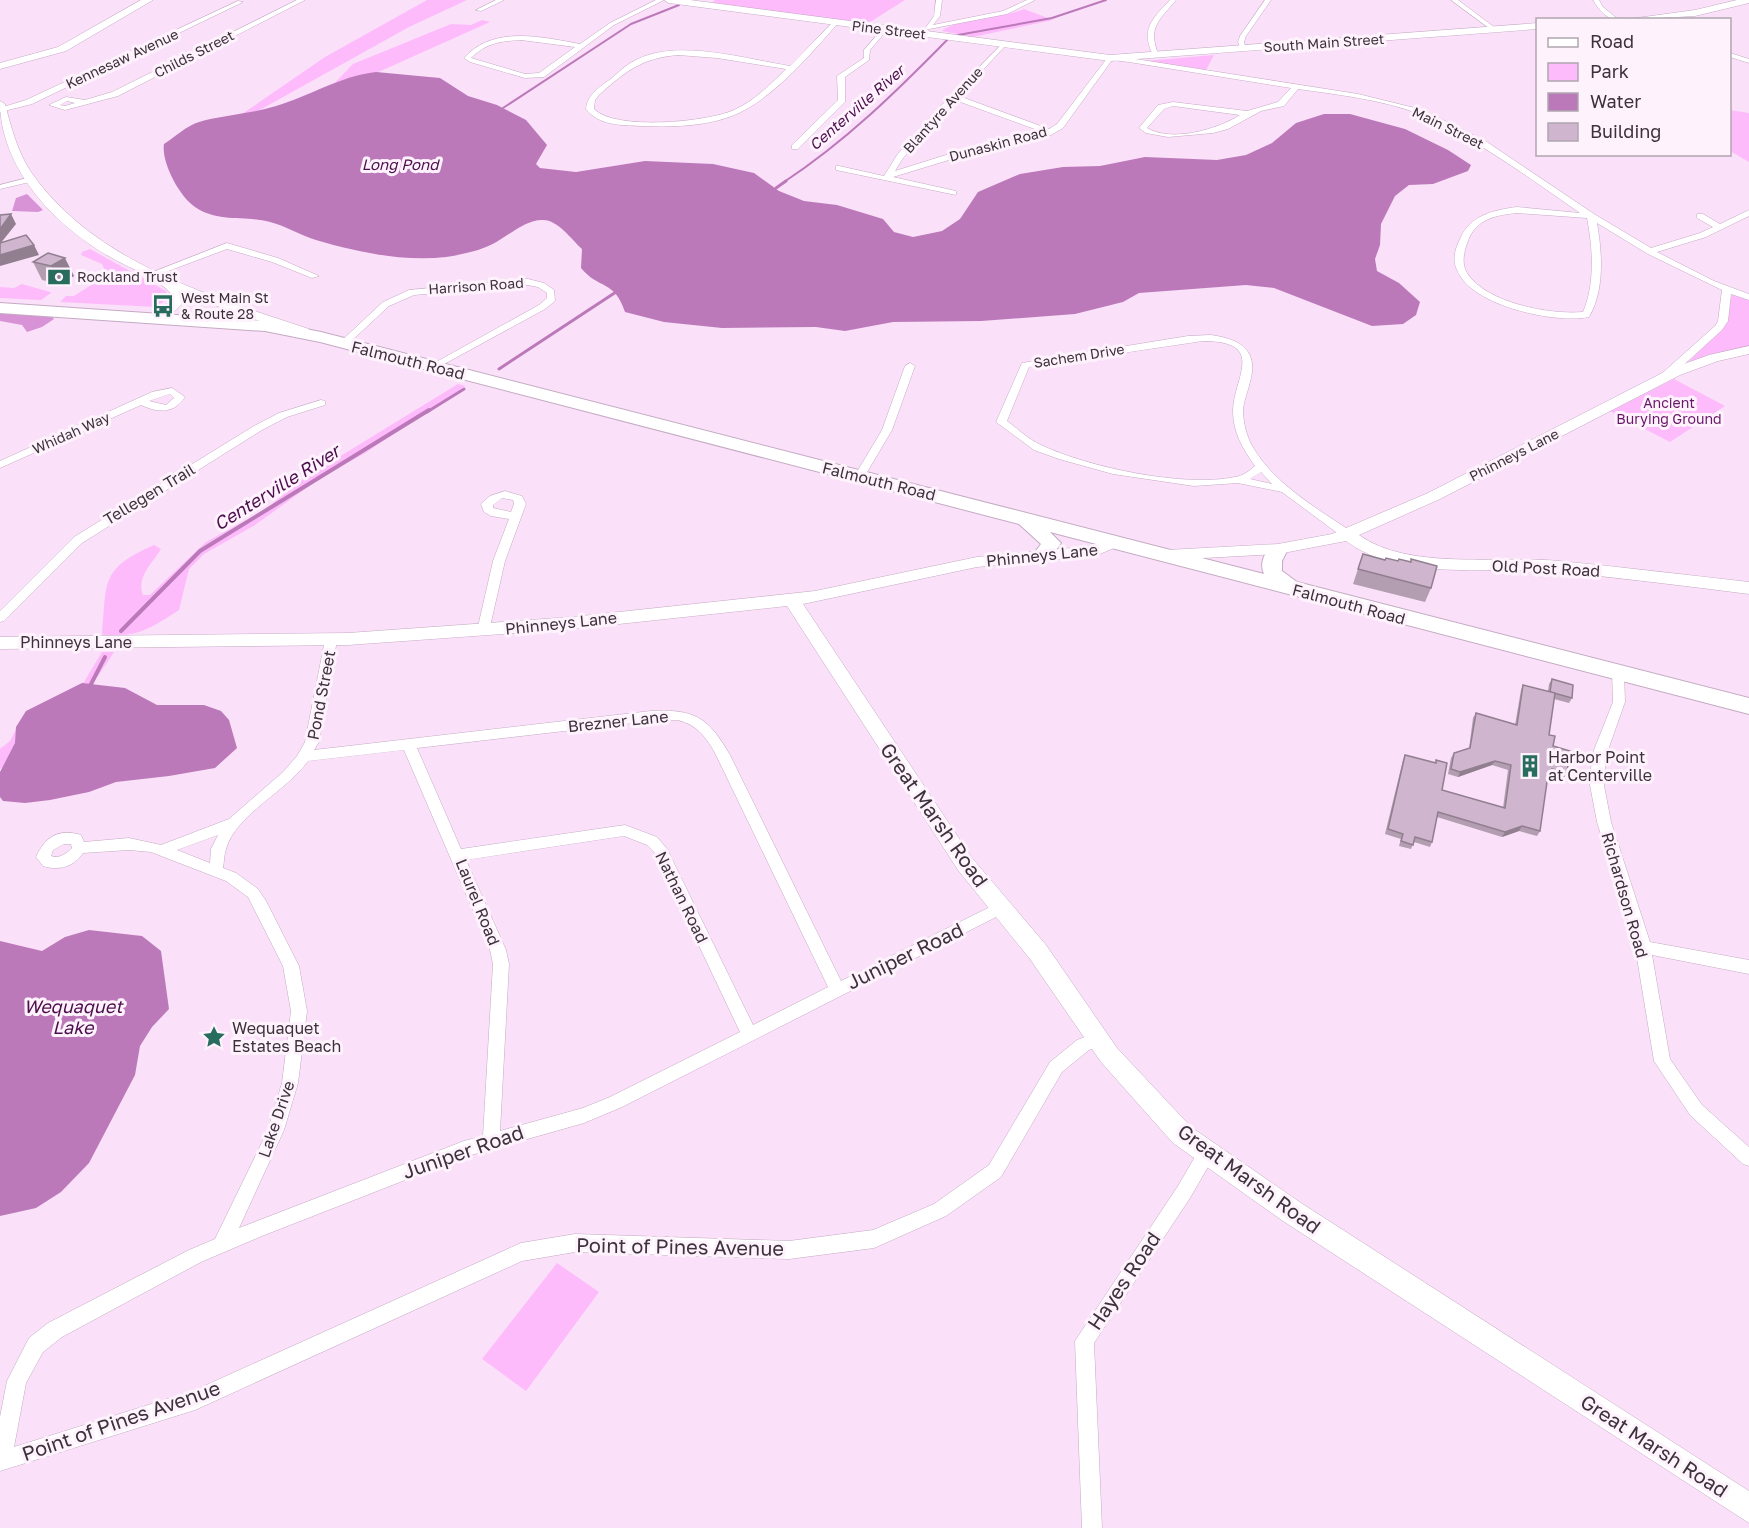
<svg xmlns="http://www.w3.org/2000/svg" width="1749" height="1528" font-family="'Golos Text',sans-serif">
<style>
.green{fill:#febbfc}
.forest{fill:#d893d6}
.water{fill:#bc79ba}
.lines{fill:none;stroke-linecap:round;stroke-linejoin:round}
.stream-far2{stroke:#bc79ba;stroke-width:2}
.stream-far1{stroke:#bc79ba;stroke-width:3}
.stream{stroke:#bc79ba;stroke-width:4}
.street-casing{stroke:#c4abc3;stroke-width:1}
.secondary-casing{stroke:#c4abc3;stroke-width:1}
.primary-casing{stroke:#c4abc3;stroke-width:2}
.street{fill:#fff;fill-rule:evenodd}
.secondary{fill:#fff;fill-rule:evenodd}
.primary{fill:#fff;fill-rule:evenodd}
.wall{fill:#b29db1}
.shaded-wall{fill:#917f90}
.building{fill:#cfb6ce;stroke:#917f90;stroke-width:1.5}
.labels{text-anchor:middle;stroke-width:6;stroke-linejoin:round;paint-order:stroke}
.far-street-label{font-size:14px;fill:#3c323b;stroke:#fef3fd}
.far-poi-label{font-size:14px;fill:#3c323b;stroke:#fef3fd;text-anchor:start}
.far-park-label{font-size:14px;fill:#671567;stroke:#fef3fd}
.far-water-label{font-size:15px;font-style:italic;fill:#4c0e4c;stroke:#fef3fd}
.street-label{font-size:16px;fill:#3c323b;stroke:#fef3fd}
.poi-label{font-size:16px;fill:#3c323b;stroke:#fef3fd;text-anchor:start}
.water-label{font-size:18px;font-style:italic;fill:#4c0e4c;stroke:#fef3fd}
.near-street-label{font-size:20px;fill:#3c323b;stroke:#fef3fd}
</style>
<rect width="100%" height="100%" fill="#fae0f9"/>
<g class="green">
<polygon points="427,0 467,0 409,27 258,111 242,114 325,57"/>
<polygon points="715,0 905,0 867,24 712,3"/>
<path d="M1024,9L1053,20L973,37L942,31C952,20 1003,18 1024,9Z"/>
<polygon points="482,20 490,22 374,74 332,86 353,64 451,24 471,25"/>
<polygon points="1214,55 1206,70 1145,61"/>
<polygon points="1730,110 1749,113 1749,162 1730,151"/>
<polygon points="90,249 166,291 168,298 156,307 60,302 66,296 74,296 107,275 102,273 104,268 102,264 81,255 82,252"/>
<polygon points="22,284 50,292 51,293 41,300 0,298 0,287 14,288"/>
<polygon points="1732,294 1749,300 1749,352 1685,365 1727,323"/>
<polygon points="1674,379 1725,406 1670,442 1610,411"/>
<path d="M458,384L465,386L365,453L319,479L255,525L204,554L189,569L179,610C159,623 144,634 121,635C113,636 109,638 102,634C107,581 100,569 154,545L161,549C152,564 136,577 143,595H150L206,542L263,511L303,479Z"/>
<path d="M102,652H114C86,697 45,740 0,769V749L10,741L20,722L37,708L84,682Z"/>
<polygon points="557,1263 599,1292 526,1391 482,1359"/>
</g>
<g class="forest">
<polygon points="27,194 43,210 38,212 12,211 16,198"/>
<polygon points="0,313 52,316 54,319 42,327 27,332 22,325 0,321"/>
</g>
<g class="water">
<path d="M376,72L440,78L468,96L497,105L526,120L547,145L536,164L540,168L576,172L645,161L713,164L754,173L779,191L804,201L837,205L883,219L894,232L913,237L942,231L960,219L978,192L1020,174L1063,167L1100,166L1145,157L1217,160L1246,155L1272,143L1296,123L1324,114H1350L1405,129L1448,150L1471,165L1468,171L1433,184L1409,185L1395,196L1381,224L1380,245L1375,259L1377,271L1399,283L1420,302L1416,315L1403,324L1372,326L1274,288L1246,285L1139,293L1123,302L1075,314L981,321L893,322L845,331L816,327L722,328L664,322L625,312C614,279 599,290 581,268L582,249C571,239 558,220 543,220C524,219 503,241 486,247C474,252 459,255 446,257C403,262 357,252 316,240C300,235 286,226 270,222C245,215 218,223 195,207C179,196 161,162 164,144C175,137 186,126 199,122C224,115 251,114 276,106C310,96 340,76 376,72Z"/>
<polygon points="82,683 125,688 157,705 204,705 221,711 229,720 237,748 215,768 169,776 116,782 89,792 50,800 25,803 3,801 0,797 0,772 15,743 16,727 26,711"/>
<polygon points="89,930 142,936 161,951 169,1009 152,1027 140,1046 135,1075 89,1163 61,1192 36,1208 0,1216 0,941 42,951 65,937"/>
</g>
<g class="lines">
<g class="stream-far2">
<polyline points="958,35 1052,18 1106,0"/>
<polyline points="503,108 631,24 679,5"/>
<path d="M784,182C846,141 896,92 948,39"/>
</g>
<g class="stream-far1">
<polyline points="776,188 786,181"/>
<polyline points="499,369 616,292"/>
<polyline points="427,412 464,389"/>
</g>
<g class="stream">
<polyline points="121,631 200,551 429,410"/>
<polyline points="89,688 105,657"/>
</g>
<g class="street-casing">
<g id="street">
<path d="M297,0H305L118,96L65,110L49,105L66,97L85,100L112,92ZM67,101L75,103L65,106L60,105Z"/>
<polygon points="496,0 504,0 481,11 476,10"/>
<path d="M656,0H664L614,25L544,77L525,78L470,62L464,58C493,25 542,37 580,44L610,23ZM521,40L575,47L539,73L525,74L471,58C486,43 501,41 521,40Z"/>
<polygon points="936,0 942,0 940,16 933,25 1003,11 1027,0 1035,0 1007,14 924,30 934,16"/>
<path d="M1170,0H1176C1159,21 1147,27 1159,56L1154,57C1140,30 1151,20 1170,0Z"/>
<polygon points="1265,0 1271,0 1246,36 1244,42 1246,49 1241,50 1238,42 1240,36"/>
<polygon points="1451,0 1458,0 1498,30 1493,31"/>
<path d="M1593,0H1599L1603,7L1619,20C1607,20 1599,10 1593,0Z"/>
<polygon points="238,1 243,2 32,104 0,112 0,108 26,100"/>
<path d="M833,22L838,23C811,54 771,101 732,116C703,127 671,127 641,126C622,125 599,126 586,109C587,94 601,86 612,78C620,71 628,63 638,59C679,39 746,59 790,66ZM678,55L717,58L786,69C771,84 754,101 734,110C708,122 615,131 594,109L595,100L600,94C626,71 642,58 678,55Z"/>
<polygon points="883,28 888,29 870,50 869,60 845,77 845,102 798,149 792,149 792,145 838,100 837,76 864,58 864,50"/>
<path d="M1004,42L1006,45L959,96L1049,129L1057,124L1108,57L1129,58L1358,94L1423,110L1487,142L1594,214L1651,248L1700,233L1713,227L1697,218V214H1703L1720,224L1749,210V216L1706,237L1657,252L1714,281L1749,294V300L1731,294L1728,321L1722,330L1667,380H1659V376L1715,326L1718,321L1722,290L1648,254L1597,223C1602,252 1605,290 1589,317C1555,324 1471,306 1457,270C1452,260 1455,249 1460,239C1470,215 1494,210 1517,207L1580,213C1528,177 1477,139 1419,114C1385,100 1334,94 1298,89L1284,106L1261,111L1228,129L1213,133L1168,137L1146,133L1139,128L1158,105L1173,102L1247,111L1278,102L1291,88L1129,62L1112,60L1063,128L1051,135L952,159L893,177L956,191V195L836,170V166H839L884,176L897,155L932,115ZM955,100L1043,132L946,155L895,171L903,158ZM1173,106L1240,115C1218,129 1172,143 1147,128L1164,109ZM1517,213L1587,218C1593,248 1595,285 1583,312C1550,315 1486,303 1467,273C1461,263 1464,251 1468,241C1476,219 1496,215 1517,213Z"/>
<polygon points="1730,53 1749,59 1749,63 1730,57"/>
<polygon points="31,177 35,179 34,181 0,189 0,185"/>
<polygon points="227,243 278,258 319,276 312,278 272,262 227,249 155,276 148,274"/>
<polygon points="528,279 544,283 554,290 555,301 545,309 437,368 429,366 539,305 547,298 547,293 538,287 528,285 414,295 389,306 347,345 339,343 383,302 409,290"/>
<path d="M1211,335C1240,339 1259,350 1250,382C1248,391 1244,400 1243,409C1243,423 1247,438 1254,449C1276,485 1318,509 1352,532V538H1344L1282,492L1238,483L1194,486L1113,474L1059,459L1034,450L996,422L1022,363L1188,336ZM1203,341C1268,341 1233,379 1233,411C1233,433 1243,449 1255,466C1249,471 1243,476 1235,477C1185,488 1087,467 1041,445C1028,439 1018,429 1007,421L1029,367ZM1261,472L1272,484L1250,479Z"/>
<polygon points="910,363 915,366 892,430 863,479 855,479 854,477 882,430 905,366"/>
<path d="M172,388L185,397C174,414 158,413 141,405L0,468V461L152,392ZM170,394L174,398L166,405L149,401Z"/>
<polygon points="321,400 325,401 325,405 287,417 262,430 82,543 4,621 0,622 0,611 74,537 254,426 279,413"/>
<path d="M505,491L522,496L526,504L505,561L489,631L483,635L477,631L493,561L509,519L491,516L484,512L481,504L490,496ZM502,498L513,500L514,504L511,512L493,508V505Z"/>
<path d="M331,636L337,640L319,742L314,750L651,711C695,709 708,717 730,755L841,981L996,904L1001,902L1006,904L1008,908L1006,912L622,1107L584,1123L464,1157L262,1236L201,1262L62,1337L43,1352L26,1383L14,1447L193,1391L521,1243L575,1234L789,1241L873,1230L934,1204L989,1165L1050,1062L1077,1040L1098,1032L1104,1034L1106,1039L1104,1044L1089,1050L1062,1072L1001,1177L946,1216L874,1248L789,1259L575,1252L522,1261L195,1410L0,1471V1417L7,1381L29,1338L48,1323L189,1250L215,1239L268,1130L282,1083L291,1011L283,966L248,897L226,881L151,852L129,850L83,853C74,867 58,871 43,866L36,857C45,837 58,828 81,835L84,842L129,838L161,845L229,819L283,772L297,756L305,742L325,640ZM677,720C697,724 707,738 716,755L828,987L753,1025L667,849L657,837L625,825L461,849L417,748L651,721ZM404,750L490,950L493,964L483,1136L464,1141L239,1228L284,1130L298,1083L307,1011L299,966L266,901L258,889L236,873L223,868C224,862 224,855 226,849C236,814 287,791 308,761ZM218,835L211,849L210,863L177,850ZM624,836L647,845L655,853L740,1032L610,1097L583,1108L500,1131L509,964L506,950L466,860ZM64,844H71L72,848C66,854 59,859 51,856L53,850Z"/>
<polygon points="1618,668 1624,672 1625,702 1608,750 1603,780 1611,822 1650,942 1749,960 1749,974 1652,955 1670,1059 1702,1105 1749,1147 1749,1166 1743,1164 1690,1115 1654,1061 1634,940 1597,822 1589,780 1594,750 1613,702 1612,672"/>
<polygon points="1206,1146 1212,1148 1215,1154 1212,1160 1190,1198 1094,1343 1102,1528 1082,1528 1075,1341 1178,1186 1200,1148"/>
</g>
</g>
<g class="secondary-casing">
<g id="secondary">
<polygon points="141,0 153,0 66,51 0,69 0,63 58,47"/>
<polygon points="664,0 690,0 1110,55 1538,23 1538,29 1110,61 669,3"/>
<polygon points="1737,0 1749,0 1749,3 1695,16 1622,20 1695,10"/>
<path d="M0,101L5,104C11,127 18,153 31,172C94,262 209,296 309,329V335H299L186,295V300L165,321H155V315L174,297C159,278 133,270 112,258C55,226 0,169 0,101Z"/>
<path d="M1749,346V354L1718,361L1680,375L1440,499L1359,535C1409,571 1499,555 1559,561C1622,567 1686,575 1749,582V594C1686,586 1622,578 1559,572C1491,565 1403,583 1346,541L1278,554L1167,560L1159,555L1167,550L1278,544L1332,534L1428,493L1670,369L1709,355Z"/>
<polygon points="1115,536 1123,541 1121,545 1095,556 977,567 803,604 972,858 1046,945 1117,1048 1191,1127 1301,1203 1749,1491 1749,1523 1283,1221 1173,1143 1101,1062 1030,959 958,870 787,606 572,629 348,645 0,649 0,637 348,633 572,617 815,591 977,557 1092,546"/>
</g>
</g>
<g class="primary-casing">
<path id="primary" d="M0,303L265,321L321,332L1264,574C1259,562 1265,554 1271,545H1285L1288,549L1282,561V571L1297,582L1749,698V714L1050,532L1061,543L1049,560H1035L1032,556L1041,544L1019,524L320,342L265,331L0,313Z"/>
</g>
<use href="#street" class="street"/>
<use href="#secondary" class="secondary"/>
<use href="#primary" class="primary"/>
</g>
<g class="wall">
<polygon points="48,253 74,276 60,284 42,280 33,262"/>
<polygon points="1363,554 1431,588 1425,602 1353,584"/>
<polygon points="1552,679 1572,698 1569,703 1554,699 1549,735 1553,746 1567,773 1564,778 1551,775 1548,781 1547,781 1540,831 1537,836 1519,831 1502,837 1437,817 1432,842 1430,847 1414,842 1411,849 1399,846 1401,839 1385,834 1403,760 1405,755 1435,763 1436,760 1442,790 1503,808 1508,770 1492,765 1458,777 1448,774 1451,758 1454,753 1469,749 1473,718 1476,713 1515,725 1521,690 1523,685 1548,691 1549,684"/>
</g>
<g class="shaded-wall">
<polygon points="11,214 16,224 0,244 0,229"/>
<polygon points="34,245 39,255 0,266 0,255"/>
<polygon points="65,258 74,276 60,284 51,266"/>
<polygon points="1495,761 1492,765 1458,777 1460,772"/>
<polygon points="1522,826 1519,831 1502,837 1505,832"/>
</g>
<g class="building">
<polygon points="11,214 0,229 0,215"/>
<polygon points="26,235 34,245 0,255 0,243"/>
<polygon points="48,253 65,258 51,266 33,262"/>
<polygon points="1363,554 1385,560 1386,558 1398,561 1399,559 1411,562 1411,559 1437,566 1431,588 1358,569"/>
<polygon points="1552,679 1573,685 1572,698 1550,692"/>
<polygon points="1523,685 1555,693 1549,735 1555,736 1553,746 1570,751 1567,773 1552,769 1551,776 1548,775 1540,831 1522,826 1505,832 1438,812 1432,842 1415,837 1413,845 1401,841 1403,834 1388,829 1405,755 1436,763 1436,760 1447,763 1442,790 1505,808 1511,765 1495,761 1460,772 1451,769 1454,753 1470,748 1476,713 1517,725"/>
</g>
<defs>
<g id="bank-bare" transform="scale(1.8)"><path d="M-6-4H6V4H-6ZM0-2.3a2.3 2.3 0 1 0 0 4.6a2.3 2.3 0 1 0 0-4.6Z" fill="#286c5e" stroke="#fef3fd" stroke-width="2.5" paint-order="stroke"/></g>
<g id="bus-bare" transform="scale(1.8)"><path d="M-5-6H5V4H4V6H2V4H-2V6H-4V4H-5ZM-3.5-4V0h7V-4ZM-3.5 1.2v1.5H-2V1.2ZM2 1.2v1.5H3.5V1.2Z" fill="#286c5e" stroke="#fef3fd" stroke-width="2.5" paint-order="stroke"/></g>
<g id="building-bare" transform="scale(1.8)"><path d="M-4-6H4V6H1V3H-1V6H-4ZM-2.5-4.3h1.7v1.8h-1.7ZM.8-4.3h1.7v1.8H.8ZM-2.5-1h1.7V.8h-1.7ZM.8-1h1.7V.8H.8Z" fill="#286c5e" stroke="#fef3fd" stroke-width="2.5" paint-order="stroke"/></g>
<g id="sight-bare" transform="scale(1.8)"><path d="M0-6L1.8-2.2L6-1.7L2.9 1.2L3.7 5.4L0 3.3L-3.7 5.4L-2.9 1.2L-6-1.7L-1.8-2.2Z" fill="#286c5e" stroke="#fef3fd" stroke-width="2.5" paint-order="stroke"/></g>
</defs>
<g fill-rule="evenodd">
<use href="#bank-bare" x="59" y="277"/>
<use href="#bus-bare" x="163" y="306"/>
<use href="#building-bare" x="1530" y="766"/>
<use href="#sight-bare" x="214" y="1037"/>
</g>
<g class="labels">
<g class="far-street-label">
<text transform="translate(889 30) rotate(7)" y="5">Pine Street</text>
<text transform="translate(1324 43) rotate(-4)" y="5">South Main Street</text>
<text transform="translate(194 54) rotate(-27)" y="5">Childs Street</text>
<text transform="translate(122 59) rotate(-25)" y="5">Kennesaw Avenue</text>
<text transform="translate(943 110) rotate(-48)" y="5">Blantyre Avenue</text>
<text transform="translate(1448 128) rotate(26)" y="5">Main Street</text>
<text transform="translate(998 144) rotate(-15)" y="5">Dunaskin Road</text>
<text transform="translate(476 286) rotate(-4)" y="5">Harrison Road</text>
<text transform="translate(1079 356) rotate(-9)" y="5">Sachem Drive</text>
<text transform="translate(71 433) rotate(-24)" y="5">Whidah Way</text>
<text transform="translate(1514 455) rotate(-27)" y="5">Phinneys Lane</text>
</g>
<g class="far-poi-label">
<text x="77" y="282">Rockland Trust</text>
<text x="181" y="303">West Main St<tspan x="181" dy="16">&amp; Route 28</tspan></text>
</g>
<g class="far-park-label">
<text x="1669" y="408">Ancient<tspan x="1669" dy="16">Burying Ground</tspan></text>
</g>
<g class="far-water-label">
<text transform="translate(857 108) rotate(-41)" y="5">Centerville River</text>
<text x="400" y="170">Long Pond</text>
</g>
<g class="street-label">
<text transform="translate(408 360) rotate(14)" y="6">Falmouth Road</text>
<text transform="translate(879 481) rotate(14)" y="6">Falmouth Road</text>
<text transform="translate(149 494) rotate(-31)" y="6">Tellegen Trail</text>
<text transform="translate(1042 555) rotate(-6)" y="6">Phinneys Lane</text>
<text transform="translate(1546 568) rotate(3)" y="6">Old Post Road</text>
<text transform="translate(1349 604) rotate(15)" y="6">Falmouth Road</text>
<text transform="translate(561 623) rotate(-6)" y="6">Phinneys Lane</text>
<text x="76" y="648">Phinneys Lane</text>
<text transform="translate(321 695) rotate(-79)" y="6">Pond Street</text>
<text transform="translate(618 721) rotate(-6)" y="6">Brezner Lane</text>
<text transform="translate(1625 895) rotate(74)" y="6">Richardson Road</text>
<text transform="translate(682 897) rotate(64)" y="6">Nathan Road</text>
<text transform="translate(478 902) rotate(68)" y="6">Laurel Road</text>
<text transform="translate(276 1119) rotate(-71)" y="6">Lake Drive</text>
</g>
<g class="poi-label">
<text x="1548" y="763">Harbor Point<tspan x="1548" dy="18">at Centerville</tspan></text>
<text x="232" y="1034">Wequaquet<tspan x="232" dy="18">Estates Beach</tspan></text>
</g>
<g class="water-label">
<text transform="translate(277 488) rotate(-32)" y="6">Centerville River</text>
<text x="73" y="1013">Wequaquet<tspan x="73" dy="21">Lake</tspan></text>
</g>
<g class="near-street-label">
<text transform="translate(934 815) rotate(55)" y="7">Great Marsh Road</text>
<text transform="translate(905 956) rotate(-26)" y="7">Juniper Road</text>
<text transform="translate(463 1152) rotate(-19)" y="7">Juniper Road</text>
<text transform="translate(1249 1179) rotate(36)" y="7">Great Marsh Road</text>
<text transform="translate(680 1247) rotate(1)" y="7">Point of Pines Avenue</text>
<text transform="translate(1124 1281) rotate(-56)" y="7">Hayes Road</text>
<text transform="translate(121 1421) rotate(-19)" y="7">Point of Pines Avenue</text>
<text transform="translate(1654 1446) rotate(33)" y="7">Great Marsh Road</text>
</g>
</g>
<rect x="1536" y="18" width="195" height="138" fill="#fef3fd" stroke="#b0a6af" stroke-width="1.5"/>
<rect x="1548" y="38" width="30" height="9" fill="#ffffff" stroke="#b0a6af" stroke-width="1.5"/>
<text x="1590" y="48" font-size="18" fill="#3c323b">Road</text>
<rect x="1548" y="63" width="30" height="18" fill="#febbfc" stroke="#b0a6af" stroke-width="1.5"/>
<text x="1590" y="78" font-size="18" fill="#3c323b">Park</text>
<rect x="1548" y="93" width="30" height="18" fill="#bc79ba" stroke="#b0a6af" stroke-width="1.5"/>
<text x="1590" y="108" font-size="18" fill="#3c323b">Water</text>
<rect x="1548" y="123" width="30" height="18" fill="#cfb6ce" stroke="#b0a6af" stroke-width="1.5"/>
<text x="1590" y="138" font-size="18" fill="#3c323b">Building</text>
</svg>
